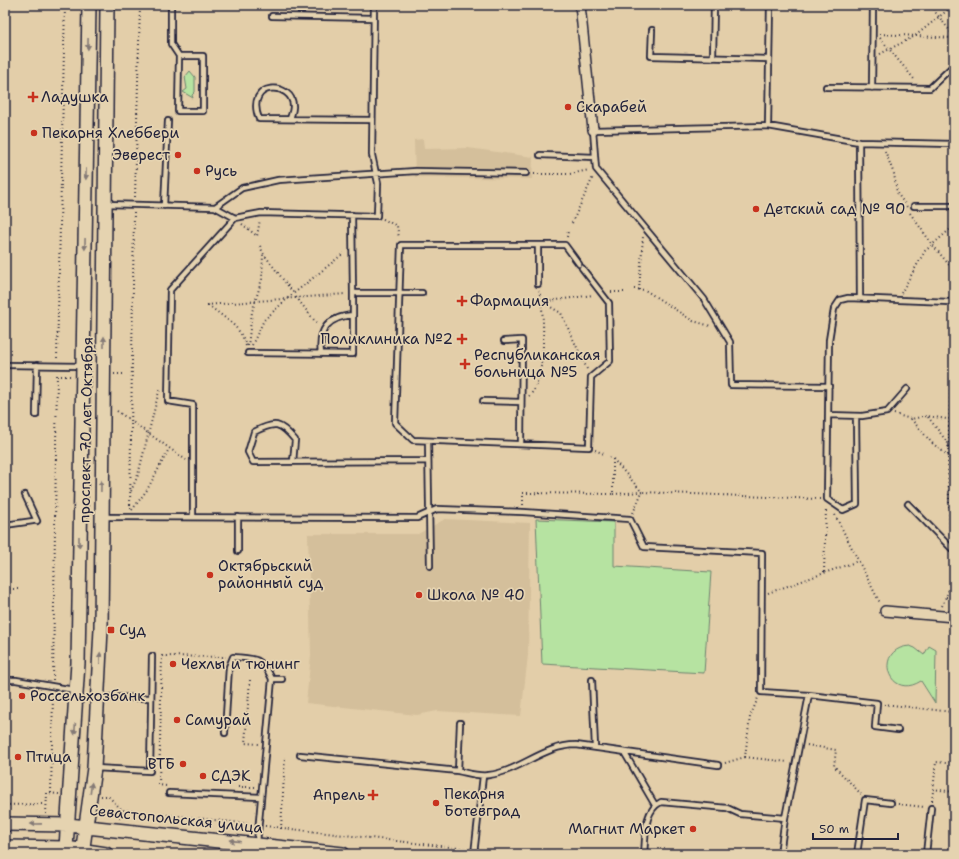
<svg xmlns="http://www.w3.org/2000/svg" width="959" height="859" font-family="'Shantell Sans',sans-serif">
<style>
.built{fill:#d4bf9b}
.green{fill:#b6e3a1;stroke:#6c826e}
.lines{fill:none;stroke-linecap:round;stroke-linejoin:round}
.lane-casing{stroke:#22223b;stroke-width:8}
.street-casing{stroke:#22223b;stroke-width:12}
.secondary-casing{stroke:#22223b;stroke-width:16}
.path{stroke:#22223b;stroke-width:2;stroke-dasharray:1 3;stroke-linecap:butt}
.lane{stroke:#e5d3b0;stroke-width:4.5}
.street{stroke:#e5d3b0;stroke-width:9}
.secondary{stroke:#e5d3b0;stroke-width:13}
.oneway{fill:#847a76}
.poi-dot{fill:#c8321e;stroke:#e5d3b0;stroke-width:1.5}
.labels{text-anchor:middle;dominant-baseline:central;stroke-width:3.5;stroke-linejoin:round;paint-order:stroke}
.poi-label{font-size:15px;fill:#22223b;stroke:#e5d3b0;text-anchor:start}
.street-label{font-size:15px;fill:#22223b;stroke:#e5d3b0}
</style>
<rect width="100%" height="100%" fill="#e3cea9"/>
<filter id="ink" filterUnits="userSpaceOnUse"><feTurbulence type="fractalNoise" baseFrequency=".025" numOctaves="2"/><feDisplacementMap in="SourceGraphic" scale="8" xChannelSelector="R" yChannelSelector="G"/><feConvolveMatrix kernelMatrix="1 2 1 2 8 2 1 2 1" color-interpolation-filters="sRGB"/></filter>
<g filter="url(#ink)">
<path class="built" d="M423,139l1,10 44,-1 65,9 -1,22 -117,-2 -1,-37z
M445,519l85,4 -2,132 -7,61 -84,-5 -20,4 -111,-12 5,-48 -3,-121h110z"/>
<path class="green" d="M190,71l5,6v15l-3,3 1,3 -10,-6 4,-3 -2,-12z
M536,519l78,3v44l97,6 -7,101 -162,-9z
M910,646l5,2 9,7 5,-9 7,4 -1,53 -14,-22c-33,21 -49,-33 -11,-35z"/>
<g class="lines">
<defs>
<path id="lane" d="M171,5v39l8,12 -1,55h25v-55h-24
M272,16l102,2
M652,30l-1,26 118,3
M713,58l1,-53
M826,87l104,1 24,-23
M872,88l1,-83
M290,119c1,-4 3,-8 3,-12 1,-26 -49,-27 -34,12l113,1
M768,126l2,-121
M859,142l1,156
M540,155l55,2
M106,204l109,3 20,11
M164,206l4,-85
M914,206h40
M215,207l27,-19 36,-8 138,-9 110,2
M352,215l1,78h69
M579,264l-14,-19h-164l-6,178 18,17 176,7 2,-70 19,-16 -1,-58 -27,-35
M538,284v-39
M504,341l18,-1 -1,104
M248,353l105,1v-61
M321,354c-3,-25 7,-37 32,-39
M5,365l77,1
M829,386l-98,-1 -1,-43 -26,-43 -108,-130 -3,-39 175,-4 91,16 95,2
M483,401l38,1
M36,415l1,-50
M828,415l34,1 25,-4 20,-23
M856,416l1,88 -14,6 -16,-11 2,-159 5,-31 6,-9 8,-2 102,4 4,-4
M428,441l2,125
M293,462l2,-22c-15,-18 -20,-19 -41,-8l-6,20 5,10 175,-1
M25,495l12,26
M908,504l46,47
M104,517l313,1 20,-9 86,3 107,7 14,28 118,6 -1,139 48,3 -24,123 -45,-4 -13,-6 -66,-6c-18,9 -15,34 -17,52
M193,517v-112l-25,-4 2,-111 65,-72 26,-5 116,3 1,-33 -6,-28 2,-150
M5,525l28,-4
M238,551v-34
M272,679h10
M5,680h11l58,10
M592,680l3,67
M809,695l68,8 -2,24 23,3
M98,697l53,1
M225,733l4,-66 4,-10c22,2 29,0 39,22l-15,164
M624,752l31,53
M300,755l158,16c10,2 21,6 31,4 31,-4 55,-30 87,-30l142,20
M95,768l55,3 2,-115
M458,771l2,-48
M169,793l92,4
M474,854l9,-78
M780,854l5,-36
M857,854l8,-54 26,3
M926,854l5,-46"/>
<path id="street" d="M580,5l13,125
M885,611l69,6"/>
<path id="secondary" d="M5,824l63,1 275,29
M5,847l61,1 40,6
M68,854l-2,-6 12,-185 11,-658
M82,854l12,-86 7,-139 6,-624"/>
</defs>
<use href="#lane" class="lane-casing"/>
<use href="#street" class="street-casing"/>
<use href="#secondary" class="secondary-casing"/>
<path class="path" d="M933,5l3,8 18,23
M880,34l74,4
M880,38l34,41
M880,54l35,-18 39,-31
M885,151l9,23 3,19 10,14
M534,174h36l19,-4
M135,197l5,-192
M910,213l22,31 22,27
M383,219l14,7 2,12
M572,223l21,-46
M242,224l15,12 3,-16
M567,237l1,-6
M260,246l3,7 31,41
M634,289l11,1 48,31 18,5
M639,290l4,-53
M611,292h15
M901,293l24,-42 29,-25
M296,297l22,28
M207,305l138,-11
M208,305c15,12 33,21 38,41
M252,345l12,-25 24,-22 56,-45
M248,346l4,-34 10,-33 1,-24
M57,358l8,-353
M587,369l-26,-56 -19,-11 51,-7
M114,374h10
M57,376h15
M529,396c18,-16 16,-83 10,-105
M117,411l69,49
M894,414l17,5 16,-3 27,4
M928,417l26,34
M911,419l21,24 22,17
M595,450l9,4
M613,459l29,33
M131,491l7,-16 20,-80 2,-5
M613,494l29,-2
M523,505v-12l90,1v-35l-6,-3
M130,509l4,-297
M132,510l15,-20 22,-41
M633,513l9,-21 178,7
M835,515l45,88
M950,534l4,-6
M950,535l-2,-79 3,-77 3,-14
M824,572l2,-64
M5,589h15
M768,593l90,-32
M946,597h8
M942,606l12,-28
M53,680l4,-308
M250,680l-5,63 14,1
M884,704l68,8
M807,745l29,5 -2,16 27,28
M745,757l43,5
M725,763l20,-6 5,-40 8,-19
M166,786l-7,-1 3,-129 64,1
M238,787h18
M933,789l21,3
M51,793l2,-99
M101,796h7l14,14 129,14
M932,801l4,-39 10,1
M898,804l26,3
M5,805l37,-1
M46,814l1,-21 12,1
M120,818l2,-8
M265,826l202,23
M281,829l4,-72
M481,851l25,3"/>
<use href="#lane" class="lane"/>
<use href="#street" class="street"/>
<use href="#secondary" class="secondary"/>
</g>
<defs><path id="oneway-solid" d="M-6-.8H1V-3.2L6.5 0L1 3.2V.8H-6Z"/></defs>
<g class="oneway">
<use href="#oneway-solid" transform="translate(88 44) rotate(91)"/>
<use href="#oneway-solid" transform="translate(86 174) rotate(91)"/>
<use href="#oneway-solid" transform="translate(85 244) rotate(91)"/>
<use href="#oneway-solid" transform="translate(104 342) rotate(-90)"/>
<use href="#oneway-solid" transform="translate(101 486) rotate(-89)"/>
<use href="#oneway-solid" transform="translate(79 542) rotate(90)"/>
<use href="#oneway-solid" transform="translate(100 658) rotate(-88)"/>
<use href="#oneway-solid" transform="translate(75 729) rotate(94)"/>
<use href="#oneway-solid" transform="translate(91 788) rotate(-83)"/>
<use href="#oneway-solid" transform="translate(36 824) rotate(179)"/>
<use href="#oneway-solid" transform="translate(235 841) rotate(-174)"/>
</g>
</g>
<g class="poi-dot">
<path d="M31 91h4v4h4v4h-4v4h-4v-4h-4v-4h4z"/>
<circle cx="568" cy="107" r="4"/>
<circle cx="34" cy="133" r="4"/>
<circle cx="178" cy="155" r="4"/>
<circle cx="197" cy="171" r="4"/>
<circle cx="756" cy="209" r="4"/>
<path d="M460 295h4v4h4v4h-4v4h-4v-4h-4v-4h4z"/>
<path d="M460 333h4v4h4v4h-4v4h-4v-4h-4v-4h4z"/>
<path d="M463 358h4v4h4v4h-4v4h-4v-4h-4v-4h4z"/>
<circle cx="210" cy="575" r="4"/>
<circle cx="419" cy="595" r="4"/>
<rect x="107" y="626" width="8" height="8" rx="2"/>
<circle cx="173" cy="664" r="4"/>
<circle cx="22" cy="696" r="4"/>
<circle cx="177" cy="720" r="4"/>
<circle cx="18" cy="757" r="4"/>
<circle cx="183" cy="764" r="4"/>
<circle cx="203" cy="776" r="4"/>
<path d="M371 789h4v4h4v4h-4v4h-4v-4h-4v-4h4z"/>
<circle cx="436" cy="803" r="4"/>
<circle cx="693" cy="829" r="4"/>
</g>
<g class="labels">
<g class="poi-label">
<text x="41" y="97">Ладушка</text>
<text x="576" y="107">Скарабей</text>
<text x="42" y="133">Пекарня Хлеббери</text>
<text x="170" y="155" text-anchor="end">Эверест</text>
<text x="205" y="171">Русь</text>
<text x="764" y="209">Детский сад № 90</text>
<text x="470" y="301">Фармация</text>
<text x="453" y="339" text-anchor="end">Поликлиника №2</text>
<text x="474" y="355">Республиканская<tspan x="474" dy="17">больница №5</tspan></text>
<text x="218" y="566">Октябрьский<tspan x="218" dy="17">районный суд</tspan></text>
<text x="427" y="595">Школа № 40</text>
<text x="119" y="630">Суд</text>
<text x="181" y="664">Чехлы и тюнинг</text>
<text x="30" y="696">Россельхозбанк</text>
<text x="185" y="720">Самурай</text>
<text x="26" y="757">Птица</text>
<text x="175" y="764" text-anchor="end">ВТБ</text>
<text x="211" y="776">СДЭК</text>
<text x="444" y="794">Пекарня<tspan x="444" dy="17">Ботевград</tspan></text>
<text x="365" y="795" text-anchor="end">Апрель</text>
<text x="685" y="829" text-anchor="end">Магнит Маркет</text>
</g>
<g class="street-label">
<text transform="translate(86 430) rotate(-89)">проспект 70 лет Октября</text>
<text transform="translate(176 819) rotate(6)">Севастопольская улица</text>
</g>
</g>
<rect width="959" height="859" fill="none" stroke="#e5d3b0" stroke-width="20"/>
<rect x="10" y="10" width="939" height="839" fill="none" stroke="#22223b" stroke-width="1.5" filter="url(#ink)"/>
<path d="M813 833v6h85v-6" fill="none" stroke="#22223b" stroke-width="2"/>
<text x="819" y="833" font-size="12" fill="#22223b" stroke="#e5d3b0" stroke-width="3" paint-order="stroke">50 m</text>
</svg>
